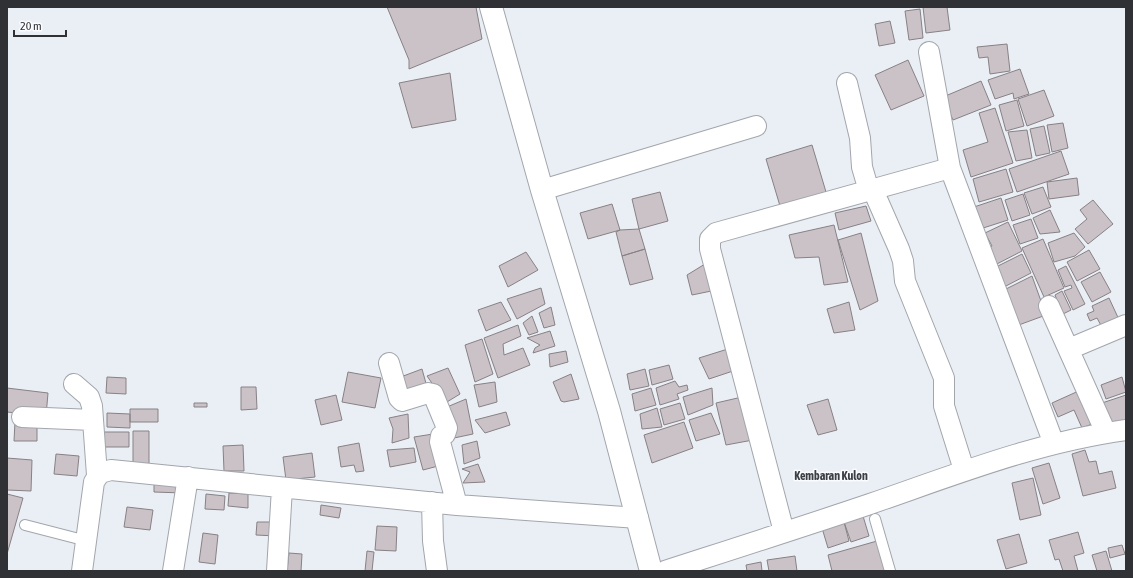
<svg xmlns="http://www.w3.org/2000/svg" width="1133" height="578" font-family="'Asap Condensed',sans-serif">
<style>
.building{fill:#cac2c7;stroke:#878185}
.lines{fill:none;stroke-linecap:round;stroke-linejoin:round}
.lane-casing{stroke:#a2a6ac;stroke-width:12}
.street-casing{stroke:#a2a6ac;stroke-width:22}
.primary-casing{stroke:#a2a6ac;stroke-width:24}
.lane{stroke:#fff;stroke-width:10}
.street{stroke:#fff;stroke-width:20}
.primary{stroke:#fff;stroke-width:22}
.labels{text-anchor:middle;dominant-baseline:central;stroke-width:3;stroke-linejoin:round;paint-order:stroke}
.quarter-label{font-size:12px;font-weight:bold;fill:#3c4045;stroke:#fafcff}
</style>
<rect width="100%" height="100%" fill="#eaeff5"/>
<path class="building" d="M387,7h89l6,32 -73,30v-9z
M923,7h24l3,23 -24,3z
M920,9l3,29 -14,2 -4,-29z
M890,21l5,22 -16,3 -4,-22z
M1007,44l3,27 -20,3 -2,-17 -9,1 -2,-11z
M908,60l16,36 -33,14 -16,-35z
M1020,69l9,25 -15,5 -1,-6 -18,6 -7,-19z
M450,73l6,47 -44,8 -13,-45z
M981,81l10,24 -38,15 -10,-23z
M1044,90l10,26 -27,10 -9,-27z
M1017,100l7,26 -18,5 -7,-26z
M995,108l18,55 -42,14 -8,-27 25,-8 -9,-29z
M1063,123l5,25 -16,4 -5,-27z
M1044,126l6,27 -14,3 -6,-27z
M1027,130l5,28 -16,3 -8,-29z
M812,145l14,47 -46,14 -14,-47z
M1061,151l8,23 -52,18 -8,-23z
M1006,169l7,23 -34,10 -6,-23z
M1077,178l2,17 -30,4 -2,-17z
M1043,187l8,20 -19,7 -8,-21z
M660,192l8,29 -29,8 -7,-30z
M1023,194l7,21 -18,6 -7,-21z
M1001,198l7,22 -31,10 -6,-22z
M1093,200l20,24 -25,20 -13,-15 12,-10 -7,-9z
M612,204l8,26 -32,9 -8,-26z
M866,206l5,15 -32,9 -4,-17z
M1050,210l10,22 -20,2 -7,-16z
M1031,219l7,19 -18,6 -7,-19z
M1008,222l14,29 -29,15 -8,-16 7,-4 -7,-13z
M834,225l14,57 -24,3 -5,-28 -24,1 -6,-23z
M639,229l6,20 -23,7 -6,-24 4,-2z
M861,233l17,68 -18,9 -22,-70z
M1074,233l11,14 -10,9 -21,6 -6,-19z
M1043,239l21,49 -20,9 -22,-49z
M645,249l8,30 -23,6 -8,-29z
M1089,250l11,19 -23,12 -10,-19z
M526,252l12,18 -30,17 -9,-21z
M1022,254l9,19 -27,14 -10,-19z
M705,264l16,25 -29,6 -5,-20z
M1066,266l19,38 -12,6 -9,-19 8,-3 -1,-3 -6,2 -7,-17z
M1100,272l11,20 -19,10 -11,-20z
M1032,276l14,39 -30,11 -10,-37z
M541,288l4,16 -28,15 -10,-20z
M1062,291l9,19 -14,7 -6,-14 6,-3 -2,-5z
M1109,298l12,26 -17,7 -7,-13 -7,3 -3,-7 7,-3 -2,-5z
M501,302l10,18 -25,11 -8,-21z
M849,302l6,28 -21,3 -7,-24z
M551,307l4,18 -11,3 -5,-15z
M532,316l6,16 -9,3 -6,-12z
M518,325l3,11 -18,8 1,11 19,-7 7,17 -32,13 -14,-40z
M550,331l5,15 -22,7 2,-5 5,-3 -13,-7z
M482,339l11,35 -18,8 -10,-37z
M731,348l5,22 -27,9 -10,-21z
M566,351l2,11 -18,5 -1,-13z
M669,365l4,14 -21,6 -3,-15z
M448,368l12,26 -18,11 1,-6 -16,-23z
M422,369l5,18 -22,10 -7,-19z
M645,369l4,17 -19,4 -3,-16z
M348,372l33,6 -6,30 -33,-6z
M571,374l8,25 -15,3 -3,-1 -8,-19z
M107,377l19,1v16l-20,-1z
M1122,377l4,15 -20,7 -5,-14z
M675,381l4,6 8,-2 1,5 -11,4 2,5 -19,6 -4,-17z
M495,382l2,20 -18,5 -5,-22z
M241,387h15l1,22 -16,1z
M7,388l41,5 -2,23 -39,-4z
M651,388l5,17 -21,6 -3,-17z
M712,388l1,17 -25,10 -5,-18z
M1083,389l14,33 -15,6 -8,-18 -16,7 -6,-14z
M336,395l6,25 -21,5 -6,-25z
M1126,395v31l-7,2 -3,-7 -7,3 -7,-21z
M742,397l11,43 -27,5 -10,-42z
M466,399l7,35 -19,4 -7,-31z
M828,399l9,31 -19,5 -11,-30z
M194,403h13v4h-13z
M680,403l5,16 -21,6 -4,-16z
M657,408l5,19 -20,2 -2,-15z
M130,409h28v13h-28z
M506,412l4,13 -25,8 -10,-13z
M107,413l23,1v14l-23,-1z
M711,413l9,21 -24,7 -7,-21z
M408,414l1,24 -17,5 1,-14 -4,-11z
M15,422l22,1v18h-23z
M684,422l9,26 -41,15 -8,-28z
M133,431h16v33h-16z
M104,432h25v15h-25z
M433,434l9,31 -19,5 -9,-33z
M477,441l3,17 -16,6 -2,-19z
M359,443l5,28 -8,1 -2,-7 -13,2 -3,-20z
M243,445l1,26h-20l-1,-25z
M414,448l2,14 -26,5 -3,-17z
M1085,450l4,12 7,-1 3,13 13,-3 4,17 -33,8 -11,-42z
M312,453l3,24 -29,3 -3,-23z
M56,454l23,2 -2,20 -23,-2z
M7,458l25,2 -1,31 -24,-1z
M1049,463l11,35 -17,6 -11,-36z
M478,464l7,18 -22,1 7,-11 -8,-3z
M1033,478l8,37 -21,5 -8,-37z
M154,484l30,2 -1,7 -29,-1z
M229,493l19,1v14l-20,-2z
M7,494l16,4 -16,56z
M206,494l19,2 -1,14 -19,-1z
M321,505l20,3 -2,10 -19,-3z
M127,507l26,3 -3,20 -26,-3z
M863,516l6,20 -18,6 -7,-20z
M257,522h19v14l-20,-1z
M844,522l5,19 -21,7 -6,-20z
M377,526l20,1 -1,24 -21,-1z
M1078,532l6,21 -10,3 4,15h-15l-4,-12 -4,1 -6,-20z
M203,533l15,2 -3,29 -16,-2z
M1019,534l8,29 -21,6 -9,-29z
M877,541l8,30h-53l-4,-16z
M1122,545l3,9 -15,4 -2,-10z
M367,551l7,1 -2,19h-7z
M1106,551l6,20h-15l-5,-16z
M289,553l13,1 -1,17h-14z
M795,556l2,15h-28l-2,-11z
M761,562l1,9h-15l-1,-6z"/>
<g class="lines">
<defs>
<path id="lane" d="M875,519l15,52
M25,525l62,16"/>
<path id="street" d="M929,52l21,116
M847,83l13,55 2,29 7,24
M542,190l214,-64
M873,190l26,59 4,12 2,20 39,97v28l20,64
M1049,306l57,127
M1069,349l57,-24
M389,363l10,35 3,3 26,-8 5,1 14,34 -2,6 -4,2 -1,6 17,63
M74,384l15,13 3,9 5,69
M22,417l71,3
M432,502l1,39 4,30
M784,532l-74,-283v-10l6,-6 234,-65 104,276
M82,571l12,-89 6,-9 11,-3 346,35 181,13
M173,571l15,-94
M277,571l5,-83
M665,571c68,-22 137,-44 205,-67 84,-29 167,-62 256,-74"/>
<path id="primary" d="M491,7l51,183 67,221 42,160"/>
</defs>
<use href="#lane" class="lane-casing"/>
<use href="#street" class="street-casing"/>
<use href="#primary" class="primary-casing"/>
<use href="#lane" class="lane"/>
<use href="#street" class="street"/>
<use href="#primary" class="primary"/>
</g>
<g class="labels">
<g class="quarter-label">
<text x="831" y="476">Kembaran Kulon</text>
</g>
</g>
<rect width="1133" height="578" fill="none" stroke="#2f3134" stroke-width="16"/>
<path d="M14 30v6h52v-6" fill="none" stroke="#2f3134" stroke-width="2"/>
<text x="20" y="30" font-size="12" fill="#2f3134" stroke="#fafcff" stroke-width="3" paint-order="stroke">20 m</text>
</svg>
